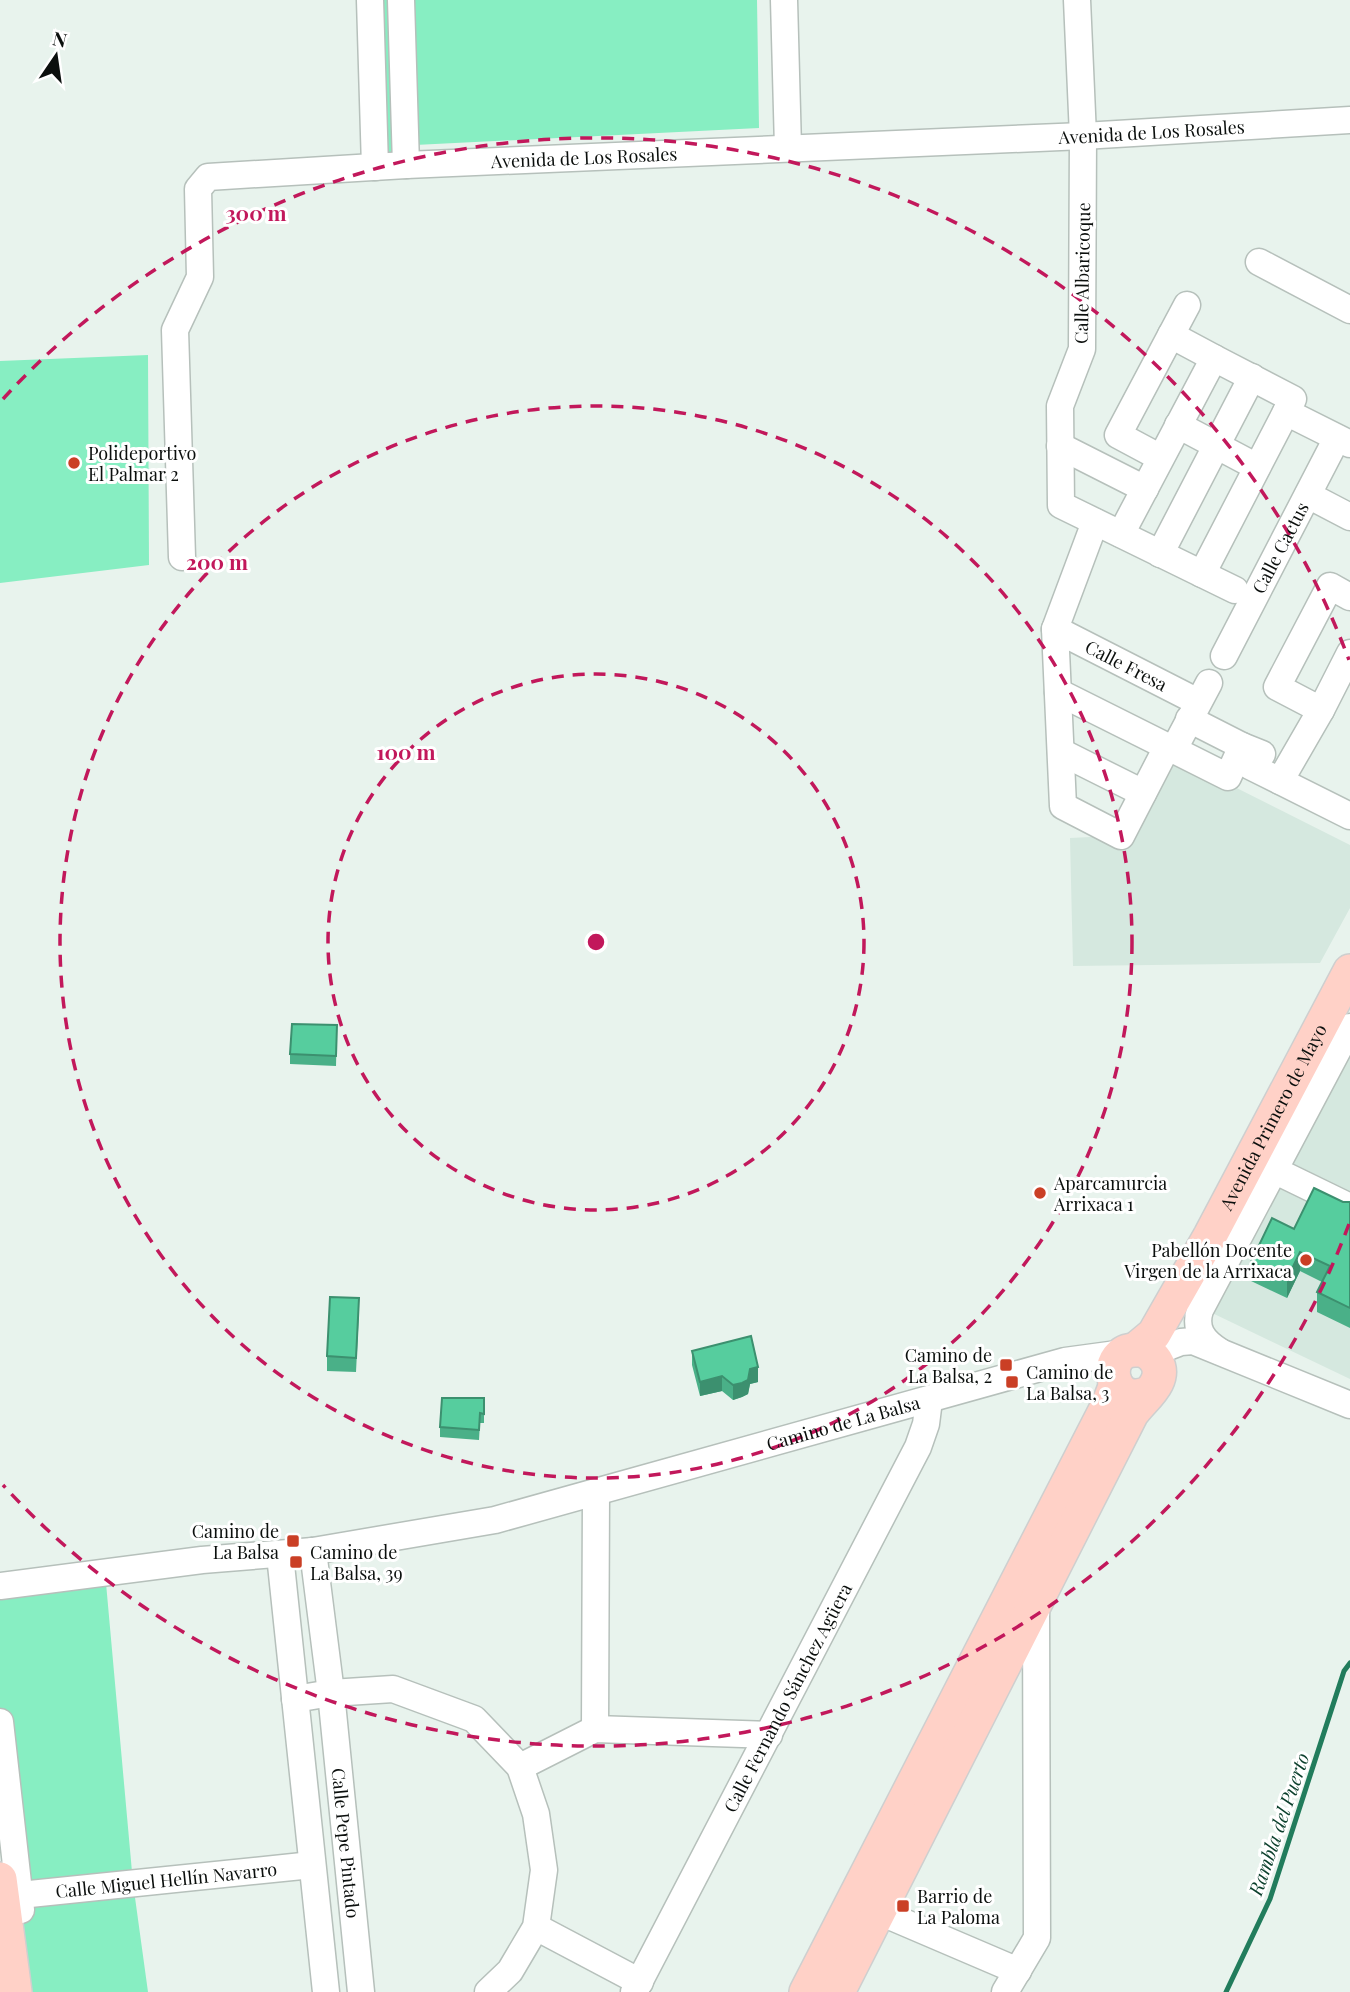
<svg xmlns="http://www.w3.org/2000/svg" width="1350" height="1992" font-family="'Playfair Display',serif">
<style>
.built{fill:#d5e8df}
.green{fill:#87eec2}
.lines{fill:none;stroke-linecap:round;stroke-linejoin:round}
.stream{stroke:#217c5c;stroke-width:5}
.minor-casing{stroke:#b6c0bb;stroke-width:29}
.major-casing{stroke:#cecfcf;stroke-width:36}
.minor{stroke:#fff;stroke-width:26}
.major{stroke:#ffd1c7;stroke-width:33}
.wall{fill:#4ab088}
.shaded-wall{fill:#3c906f}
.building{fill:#56cd9e;stroke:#3c906f;stroke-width:2}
.ring{fill:none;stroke:#c2185b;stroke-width:3.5;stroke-dasharray:12 9}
.poi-dot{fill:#ca3f25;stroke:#fff;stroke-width:2.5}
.labels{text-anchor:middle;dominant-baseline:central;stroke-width:6;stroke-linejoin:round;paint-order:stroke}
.street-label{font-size:18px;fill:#0b0f0d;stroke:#fff}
.poi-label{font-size:18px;fill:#0b0f0d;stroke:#fff;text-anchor:start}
.water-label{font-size:19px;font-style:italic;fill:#0c402d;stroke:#fff}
.centre{fill:#c2185b;stroke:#fff;stroke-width:3.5}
.ring-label{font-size:21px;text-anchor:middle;font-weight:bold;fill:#c2185b;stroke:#fff;stroke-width:6;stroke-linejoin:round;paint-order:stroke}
</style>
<rect width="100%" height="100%" fill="#e8f3ed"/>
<path class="built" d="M1169,754l181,91v63l-30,55 -247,3 -3,-128 61,-3z
M1350,1047v332l-142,-68z"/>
<path class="green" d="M377,0h15l6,158 -17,1z
M411,0h346l2,128 -344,17z
M148,355l1,210 -149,18v-222z
M105,1572l28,311 15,109h-121l-27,-270v-136z"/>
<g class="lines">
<path class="stream" d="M1226,1992l44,-93 74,-228 6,-8"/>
<defs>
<g id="minor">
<path d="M370,0l5,167"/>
<path d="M401,0l5,165"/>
<path d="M784,0l4,148"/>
<path d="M1077,0l6,136 -1,213 -22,57 1,99 174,85"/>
<path d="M1259,262l91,48"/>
<path d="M1171,335l16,-30"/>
<path d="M1214,358l79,41 -7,13 64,32"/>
<path d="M1178,425l79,42"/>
<path d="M1060,446l85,43"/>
<path d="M1308,495l42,22"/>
<path d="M1095,522l-40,107 8,177 58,30 46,-89"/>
<path d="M1121,534l93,-176 -43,-23 -53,100 43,23"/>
<path d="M1160,554l92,-177"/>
<path id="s1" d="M182,557l-7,-227 25,-53 -2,-88 10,-12 198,-12 677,-29 267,-16"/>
<path d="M1202,574l84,-162"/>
<path d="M1350,597l-20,-11 -53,101 44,23 29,-57"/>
<path id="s2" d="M1055,629l143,73"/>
<path id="s3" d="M1224,656l113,-218"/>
<path d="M1058,692l170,85 14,-31 20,8 -12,12 100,50"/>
<path d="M1189,719l53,27"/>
<path d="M1174,749l35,-66"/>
<path d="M1061,752l82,41"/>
<path d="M1280,781l41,-71"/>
<path d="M1280,1173l70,34"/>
<path d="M1219,1351c-16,-10 -25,-22 -19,-41l150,-283"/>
<path d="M1150,1354l31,-12 12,-1 157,64"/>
<path id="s4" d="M313,1551l18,142 30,299"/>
<path d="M280,1555l46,437"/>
<path id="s5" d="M0,1586l202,-26 111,-9 182,-31 570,-159 59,-8"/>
<path d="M295,1699l36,-6 62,-4 81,30 46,48 16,47 8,56 -8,57 -26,44 -22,21"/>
<path d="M0,1722l21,188"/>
<path d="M595,1729l1,-236"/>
<path d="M520,1767l75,-38 174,6"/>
<path id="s6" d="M20,1895l292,-30"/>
<path d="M880,1912l138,59"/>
<path d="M536,1927l104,55"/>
<path id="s7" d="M634,1992l284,-545 8,-23 3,-24"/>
<path d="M1005,1992l32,-54 -1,-334"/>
</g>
<g id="major">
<path id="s8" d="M1136,1349l18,-15 56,-98 140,-265"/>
<path d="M0,1879l15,113"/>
<path d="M806,1992l302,-587 8,-21"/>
<path d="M838,1992l293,-577c10,-16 38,-33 25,-54 -4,-6 -10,-11 -18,-11 -38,-3 -30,60 10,43"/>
</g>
</defs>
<use href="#minor" class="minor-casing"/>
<use href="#major" class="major-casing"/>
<use href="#minor" class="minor"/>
<use href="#major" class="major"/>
</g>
<path class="wall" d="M337,1025l-1,41 -46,-2v-10z
M1343,1202h7v126l-33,-16v-20l5,-10 -22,-11 -13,27 -36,-17v-19l43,-33z
M359,1312l-3,60 -29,-1v-15z
M692,1351l66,31 -8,2 -2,10 -6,3 -9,3 -11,-9 -22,5 -8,-31z
M484,1398v25h-4l-1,17 -39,-3v-10z"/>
<path class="shaded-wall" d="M1300,1252v19l-13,27v-19z
M758,1367v15l-8,2 -2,10 -6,3 -9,3v-15l17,-16z
M722,1376v15l-22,5v-14z"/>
<path class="building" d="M292,1024l45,1 -1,31 -46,-2z
M1314,1188l29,14h7v106l-33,-16 13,-26 -30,-14 -13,27 -36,-17 21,-44 22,11z
M330,1297l29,1 -3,60 -29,-2z
M751,1336l7,31 -8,2 -2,11 -6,3 -9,2 -11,-9 -22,6 -8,-31z
M442,1398h42v16l-4,-1 -1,17 -39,-3z"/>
<g class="ring">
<circle cx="596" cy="942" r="268"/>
<circle cx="596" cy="942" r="536"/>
<path d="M1349 1224A804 804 0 0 1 3 1485M3 399A804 804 0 0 1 1349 660"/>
</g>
<g class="poi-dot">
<circle cx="74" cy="463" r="7"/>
<circle cx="1040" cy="1193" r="7"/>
<circle cx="1306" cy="1260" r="7"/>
<rect x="999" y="1358" width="14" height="14" rx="3.5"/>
<rect x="1005" y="1375" width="14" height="14" rx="3.5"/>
<rect x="286" y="1534" width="14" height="14" rx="3.5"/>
<rect x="289" y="1555" width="14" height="14" rx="3.5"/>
<rect x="896" y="1899" width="14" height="14" rx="3.5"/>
</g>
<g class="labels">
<g class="street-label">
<text stroke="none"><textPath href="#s1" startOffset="1334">Avenida de Los Rosales</textPath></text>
<text stroke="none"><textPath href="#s1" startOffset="766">Avenida de Los Rosales</textPath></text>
<text transform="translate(1082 273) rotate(-89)">Calle Albaricoque</text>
<text stroke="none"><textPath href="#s3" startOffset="122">Calle Cactus</textPath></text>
<text stroke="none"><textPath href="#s2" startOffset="80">Calle Fresa</textPath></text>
<text stroke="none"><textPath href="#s8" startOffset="271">Avenida Primero de Mayo</textPath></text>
<text stroke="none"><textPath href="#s5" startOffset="861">Camino de La Balsa</textPath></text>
<text stroke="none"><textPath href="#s7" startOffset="332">Calle Fernando Sánchez Agüera</textPath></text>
<text stroke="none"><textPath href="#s4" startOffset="294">Calle Pepe Pintado</textPath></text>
<text stroke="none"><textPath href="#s6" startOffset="147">Calle Miguel Hellín Navarro</textPath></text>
</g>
<g class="poi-label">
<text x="88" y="453">Polideportivo<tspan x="88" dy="21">El Palmar 2</tspan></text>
<text x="1054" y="1183">Aparcamurcia<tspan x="1054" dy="21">Arrixaca 1</tspan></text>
<text x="1292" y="1250" text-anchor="end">Pabellón Docente<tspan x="1292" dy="21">Virgen de la Arrixaca</tspan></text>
<text x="992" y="1355" text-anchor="end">Camino de<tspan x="992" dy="21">La Balsa, 2</tspan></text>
<text x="1026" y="1372">Camino de<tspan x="1026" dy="21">La Balsa, 3</tspan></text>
<text x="279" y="1531" text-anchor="end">Camino de<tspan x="279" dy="21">La Balsa</tspan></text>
<text x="310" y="1552">Camino de<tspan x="310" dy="21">La Balsa, 39</tspan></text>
<text x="917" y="1896">Barrio de<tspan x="917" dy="21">La Paloma</tspan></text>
</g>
<g class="water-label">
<text transform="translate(1278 1824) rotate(-71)">Rambla del Puerto</text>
</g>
</g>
<circle cx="596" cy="942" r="10" class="centre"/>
<g class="ring-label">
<text x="256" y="221">300 m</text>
<text x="217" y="570">200 m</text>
<text x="406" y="760">100 m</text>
</g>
<g transform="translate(56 56) rotate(13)" stroke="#ffffff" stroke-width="5" paint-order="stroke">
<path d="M0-5L12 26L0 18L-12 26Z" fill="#0b0f0d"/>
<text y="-10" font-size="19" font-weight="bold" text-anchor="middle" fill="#0b0f0d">N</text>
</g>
</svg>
